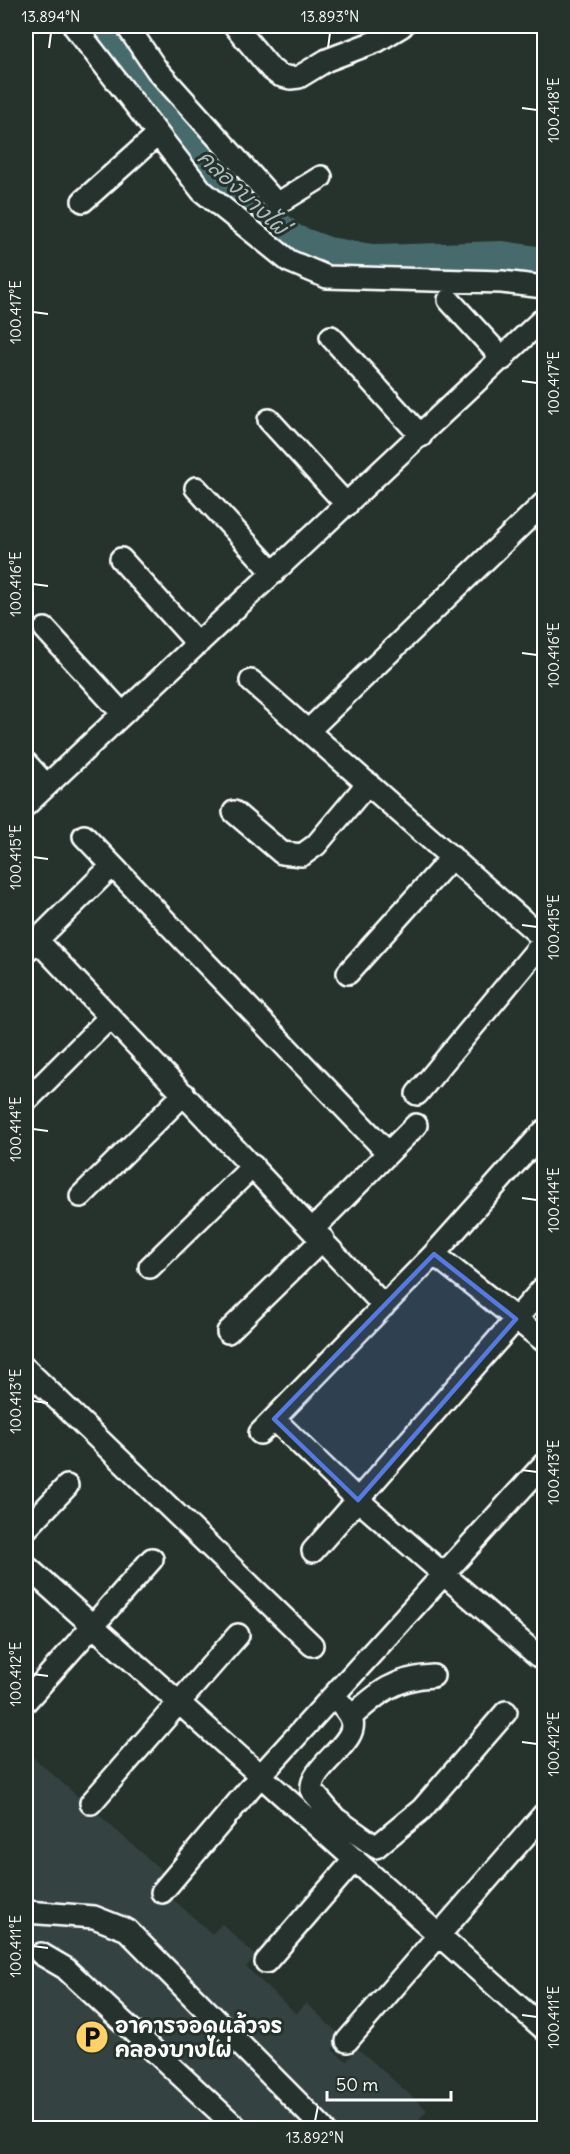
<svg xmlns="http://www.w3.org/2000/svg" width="570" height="2154" font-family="Delius,'Playpen Sans Thai',sans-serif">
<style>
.built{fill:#364343}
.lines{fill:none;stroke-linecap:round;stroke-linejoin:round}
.river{stroke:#476b6c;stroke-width:30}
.minor-casing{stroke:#fff;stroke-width:26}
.minor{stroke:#26332d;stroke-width:21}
.marked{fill:#567ae2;fill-opacity:0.2;stroke:#567ae2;stroke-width:4.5;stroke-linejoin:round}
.ticks{fill:none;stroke:#fff;stroke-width:2}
.labels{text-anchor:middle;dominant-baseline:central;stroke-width:6;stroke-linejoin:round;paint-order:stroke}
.poi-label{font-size:21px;font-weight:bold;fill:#fff;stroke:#26332d;text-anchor:start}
.water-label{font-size:22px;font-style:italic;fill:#acbcbd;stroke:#26332d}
.neatline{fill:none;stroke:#fff;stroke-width:2}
.ticks-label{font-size:15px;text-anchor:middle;fill:#fff}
</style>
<rect width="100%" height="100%" fill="#26332d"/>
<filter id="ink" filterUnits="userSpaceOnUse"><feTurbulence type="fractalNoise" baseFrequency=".0167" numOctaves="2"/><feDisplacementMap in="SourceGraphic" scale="12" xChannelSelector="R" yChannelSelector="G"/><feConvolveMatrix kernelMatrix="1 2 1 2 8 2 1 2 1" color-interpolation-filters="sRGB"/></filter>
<g filter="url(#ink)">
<path class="built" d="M26,1751l143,126 -9,11 52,46 10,-10 34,32 -10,11 50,47 10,-11 36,34 -10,13 15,11 10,-13 70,62 -13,15 3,3h-391z"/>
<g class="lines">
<path class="river" d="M107,26l64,91 49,59 73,63 35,13 50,8 124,-4 42,6"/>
<defs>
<path id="minor" d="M74,26l128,165 87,70 38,16 175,5 42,5
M127,26l30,44 120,134 44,-27
M235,26l36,43 8,6 11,3 9,-1 28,-17 50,-19 25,-15
M83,201l74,-66
M449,300l54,59
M331,337l90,99
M269,420l78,85
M196,488l78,85
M121,559l77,85
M45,629l78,85
M251,681l293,258
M308,731l236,-228
M26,763l20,22
M26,805l518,-487
M234,812l48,41 20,2 14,-10 52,-62
M84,836l304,317
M37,940l347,366
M26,951l86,-85
M348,973l104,-116
M417,1094l127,-153
M26,1101l84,-84
M81,1196l103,-102
M313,1229l103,-104
M434,1254l110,87
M150,1267l103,-101
M228,1332l95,-93
M26,1369l286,276
M274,1419l84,81 180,156
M260,1433l174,-179 110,-123
M26,1529l41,-43
M313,1551l231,-264
M26,1566l518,463
M334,1695c5,7 14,15 17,23 11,24 -43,48 -39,73l23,27 41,29 46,-38 84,-97
M26,1701l126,-142
M351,1717c27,-24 43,-39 82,-41
M91,1803l147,-168
M162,1892l99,-117 283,-311
M26,1912l68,5 33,13 196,198
M41,1954l24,14 172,160
M266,1962l89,-103
M347,2041l197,-227"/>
</defs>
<use href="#minor" class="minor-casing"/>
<use href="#minor" class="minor"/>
</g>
</g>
<path class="marked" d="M434,1254l82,65 -158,181 -84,-81z"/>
<path class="ticks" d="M49,48l2,-15M328,48l2,-15M522,108l15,2M33,312l15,2M522,381l15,2M33,584l15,2M522,653l15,2M33,857l15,2M522,925l15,2M33,1129l15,2M522,1198l15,2M33,1401l15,2M522,1470l15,2M33,1674l15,2M522,1742l15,2M33,1946l15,2M522,2015l15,2M315,2121l3,-15"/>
<defs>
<symbol id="parking-disc" viewBox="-11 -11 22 22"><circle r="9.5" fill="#ffd166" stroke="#26332d"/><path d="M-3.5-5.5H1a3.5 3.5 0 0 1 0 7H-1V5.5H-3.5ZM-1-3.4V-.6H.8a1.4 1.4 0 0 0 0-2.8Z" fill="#111"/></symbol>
</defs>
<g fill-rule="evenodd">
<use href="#parking-disc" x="73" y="2018" width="38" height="38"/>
</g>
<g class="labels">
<g class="poi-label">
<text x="115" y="2025">อาคารจอดแล้วจร<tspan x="115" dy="24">คลองบางไผ่</tspan></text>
</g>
<g class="water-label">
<text transform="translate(243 192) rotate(43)">คลองบางไผ่</text>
</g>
</g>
<rect width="570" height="2154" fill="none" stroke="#26332d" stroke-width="66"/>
<path d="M327 2091v9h124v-9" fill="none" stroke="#ffffff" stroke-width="3"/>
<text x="336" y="2091" font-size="18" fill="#ffffff" stroke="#26332d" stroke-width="4.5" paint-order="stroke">50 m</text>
<rect x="33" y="33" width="504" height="2088" class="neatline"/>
<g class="ticks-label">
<text x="51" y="22">13.894°N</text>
<text x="330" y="22">13.893°N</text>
<text transform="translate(554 110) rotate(-90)" y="5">100.418°E</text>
<text transform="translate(16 312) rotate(-90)" y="5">100.417°E</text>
<text transform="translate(554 383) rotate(-90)" y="5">100.417°E</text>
<text transform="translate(16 584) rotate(-90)" y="5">100.416°E</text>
<text transform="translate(554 655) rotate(-90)" y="5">100.416°E</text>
<text transform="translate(16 857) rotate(-90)" y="5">100.415°E</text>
<text transform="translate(554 927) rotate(-90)" y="5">100.415°E</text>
<text transform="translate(16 1129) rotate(-90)" y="5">100.414°E</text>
<text transform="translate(554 1200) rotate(-90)" y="5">100.414°E</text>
<text transform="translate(16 1401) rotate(-90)" y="5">100.413°E</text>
<text transform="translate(554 1472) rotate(-90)" y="5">100.413°E</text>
<text transform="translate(16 1674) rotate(-90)" y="5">100.412°E</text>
<text transform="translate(554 1744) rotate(-90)" y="5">100.412°E</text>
<text transform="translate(16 1946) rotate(-90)" y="5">100.411°E</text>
<text transform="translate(554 2017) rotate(-90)" y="5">100.411°E</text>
<text x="315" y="2143">13.892°N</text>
</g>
</svg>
